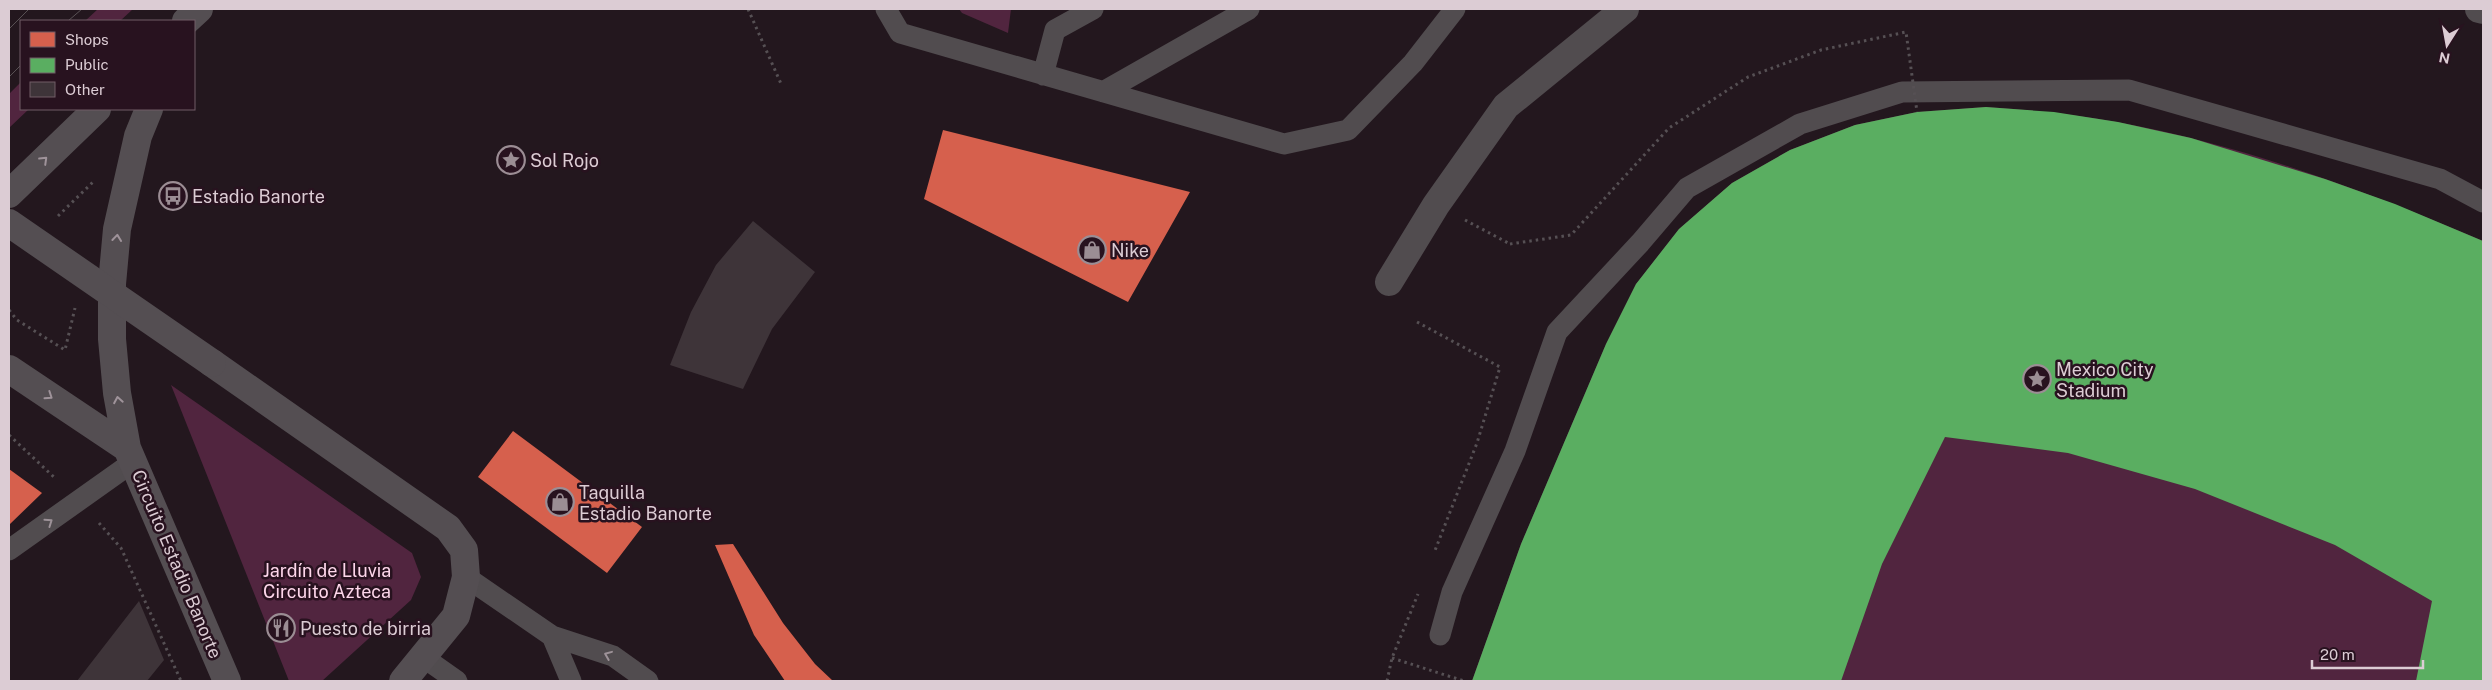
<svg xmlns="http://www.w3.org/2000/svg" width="2492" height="690" font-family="'Public Sans',sans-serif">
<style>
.green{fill:#51253f}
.shops{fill:#d6604d}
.public{fill:#5aae61}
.building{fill:#3e3439}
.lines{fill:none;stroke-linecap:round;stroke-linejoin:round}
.path{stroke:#565054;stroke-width:3;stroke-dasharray:2.5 4;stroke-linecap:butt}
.lane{stroke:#514c4f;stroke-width:21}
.street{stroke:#514c4f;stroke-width:28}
.secondary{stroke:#544e52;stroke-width:28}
.tram{stroke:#595255;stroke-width:1}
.path-bridge{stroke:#565054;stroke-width:3;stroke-dasharray:2.5 4;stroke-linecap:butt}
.secondary-bridge{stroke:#544e52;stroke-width:28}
.oneway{stroke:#9f939a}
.oneway2{stroke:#9d9298}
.labels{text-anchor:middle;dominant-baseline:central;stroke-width:5;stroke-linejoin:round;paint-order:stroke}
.poi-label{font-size:18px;fill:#dcccd4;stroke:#28121f;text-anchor:start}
.street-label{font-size:18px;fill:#dcccd4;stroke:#28121f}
.park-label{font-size:18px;fill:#fdd6ea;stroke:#28121f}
</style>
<rect width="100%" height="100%" fill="#23171e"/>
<path class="green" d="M98,9h35l-13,12h-35z
M959,9h52l-3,24 -46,-20z
M21,82v27h8l-20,19v-34z
M1986,107c44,3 88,7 131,15 127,23 249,69 366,119v440h-1011l49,-137 85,-200 30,-60 43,-55 53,-46 58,-33 65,-25 62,-13z
M171,385l241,168 9,24 -10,23 -89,81h-33z"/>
<path class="shops" d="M943,130l247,62 -62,110 -204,-103z
M513,431l129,96 -35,46 -129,-96z
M9,469l33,24 -33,32z
M733,544l50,79 32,41 18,17h-48l-31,-46 -39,-90z"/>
<path class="public" d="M1986,107l68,5 64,10 73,16 134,41 70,25 88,37v440h-67l16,-80 -97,-56 -140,-56 -127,-36 -123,-16 -63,127 -41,117h-369l49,-137 85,-200 30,-60 43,-55 53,-46 58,-33 65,-25 62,-13z"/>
<path class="building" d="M753,221l62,51 -43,57 -29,60 -73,-24 21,-53 25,-47z
M139,601l25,59 -17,21h-70z"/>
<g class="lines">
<path class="path" d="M748,9l34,77
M58,216l35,-34
M1465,220l45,24
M9,310l8,10 48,30 10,-42
M1417,322l83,45 -23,76 -43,110
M9,435l47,44
M99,523l22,25 60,133
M1387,681l5,-23 26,-64"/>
<path class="lane" d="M886,9l14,24 384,111 64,-14 65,-67 42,-54
M1043,75l12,-45 38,-21
M1103,92l146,-83
M9,550l124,-88
M466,577l86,59 61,20 35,25
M1440,635l12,-43 63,-141 42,-119 83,-89 47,-55 113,-64 102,-32 227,-2 311,89 43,23
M552,636l19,45
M423,657l34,24"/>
<path class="street" d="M2479,9l4,1
M1389,282l47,-77 70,-99 119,-97"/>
<path class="secondary" d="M186,21l13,-12
M149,109l-11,27 -21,93 -5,55v55l5,54 10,55 100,233
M9,194l88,-85
M212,363l236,165 16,22 2,27 -10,39 -53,65
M9,369l118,79"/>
<path class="tram" d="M68,21l14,-12
M9,29l20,-20
M9,77l12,-12"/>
<path class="path-bridge" d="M1510,244l61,-9 98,-107 79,-51 73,-27 85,-18 11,80
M1392,658l72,23"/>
<path class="secondary-bridge" d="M9,223l203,140"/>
</g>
<defs><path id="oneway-chevron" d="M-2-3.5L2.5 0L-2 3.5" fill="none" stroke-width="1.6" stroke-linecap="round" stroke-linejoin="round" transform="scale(1.25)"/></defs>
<g class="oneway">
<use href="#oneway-chevron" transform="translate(44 160) rotate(-44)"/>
<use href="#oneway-chevron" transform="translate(117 238) rotate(-84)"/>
<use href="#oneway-chevron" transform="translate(49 396) rotate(34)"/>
<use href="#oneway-chevron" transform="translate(118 400) rotate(-100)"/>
</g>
<g class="oneway2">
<use href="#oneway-chevron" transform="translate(49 522) rotate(-35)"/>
<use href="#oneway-chevron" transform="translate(608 655) rotate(-158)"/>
</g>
<defs>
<symbol id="sight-ring" viewBox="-11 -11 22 22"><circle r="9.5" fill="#28121f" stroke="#9b8d94" stroke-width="1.5"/><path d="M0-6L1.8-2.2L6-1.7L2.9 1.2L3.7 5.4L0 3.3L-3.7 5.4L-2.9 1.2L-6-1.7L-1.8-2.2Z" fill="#9b8d94"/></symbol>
<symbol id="bus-ring" viewBox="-11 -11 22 22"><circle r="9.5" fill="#28121f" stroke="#9b8d94" stroke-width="1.5"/><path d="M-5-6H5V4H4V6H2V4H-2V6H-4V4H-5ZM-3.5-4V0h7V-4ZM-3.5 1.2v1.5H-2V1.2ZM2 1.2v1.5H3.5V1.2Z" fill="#9b8d94"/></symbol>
<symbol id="shop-ring" viewBox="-11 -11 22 22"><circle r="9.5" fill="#28121f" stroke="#9b8d94" stroke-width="1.5"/><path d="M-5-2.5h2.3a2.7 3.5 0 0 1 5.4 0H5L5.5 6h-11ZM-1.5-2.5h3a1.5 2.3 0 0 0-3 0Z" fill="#9b8d94"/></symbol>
<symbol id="restaurant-ring" viewBox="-11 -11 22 22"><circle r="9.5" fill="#28121f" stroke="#9b8d94" stroke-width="1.5"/><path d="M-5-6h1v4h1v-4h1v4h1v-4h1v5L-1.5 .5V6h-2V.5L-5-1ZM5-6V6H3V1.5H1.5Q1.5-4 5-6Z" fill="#9b8d94"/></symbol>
</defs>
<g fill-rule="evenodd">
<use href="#sight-ring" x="495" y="144" width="32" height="32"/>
<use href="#bus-ring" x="157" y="180" width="32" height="32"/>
<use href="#shop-ring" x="1076" y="234" width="32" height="32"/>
<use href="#sight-ring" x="2021" y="363" width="32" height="32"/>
<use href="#shop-ring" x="544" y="486" width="32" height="32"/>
<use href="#restaurant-ring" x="265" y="612" width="32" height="32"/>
</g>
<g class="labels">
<g class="poi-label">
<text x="530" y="160">Sol Rojo</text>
<text x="192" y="196">Estadio Banorte</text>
<text x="1111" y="250">Nike</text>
<text x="2056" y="369">Mexico City<tspan x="2056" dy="21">Stadium</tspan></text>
<text x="579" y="492">Taquilla<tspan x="579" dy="21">Estadio Banorte</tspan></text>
<text x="300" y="628">Puesto de birria</text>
</g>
<g class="street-label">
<text transform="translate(177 564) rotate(67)">Circuito Estadio Banorte</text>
</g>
<g class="park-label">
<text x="327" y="570">Jardín de Lluvia<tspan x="327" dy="21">Circuito Azteca</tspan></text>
</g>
</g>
<rect width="2492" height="690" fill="none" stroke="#dcccd4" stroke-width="20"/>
<rect x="20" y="20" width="175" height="90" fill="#28121f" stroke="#705c67"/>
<rect x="30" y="32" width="25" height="15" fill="#d6604d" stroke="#705c67"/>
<text x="65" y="45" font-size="15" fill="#dcccd4">Shops</text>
<rect x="30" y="58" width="25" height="15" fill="#5aae61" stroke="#705c67"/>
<text x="65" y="70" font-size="15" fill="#dcccd4">Public</text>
<rect x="30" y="82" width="25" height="15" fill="#3e3439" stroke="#705c67"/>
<text x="65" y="95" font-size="15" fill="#dcccd4">Other</text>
<g transform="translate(2447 45) rotate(191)" stroke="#28121f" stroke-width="4" paint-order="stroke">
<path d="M0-4L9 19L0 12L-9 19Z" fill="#dcccd4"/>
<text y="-8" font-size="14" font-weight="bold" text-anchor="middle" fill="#dcccd4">N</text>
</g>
<path d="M2312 660v8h111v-8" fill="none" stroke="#dcccd4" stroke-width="2.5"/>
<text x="2320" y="660" font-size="15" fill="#dcccd4" stroke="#28121f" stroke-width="4" paint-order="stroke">20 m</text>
</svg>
